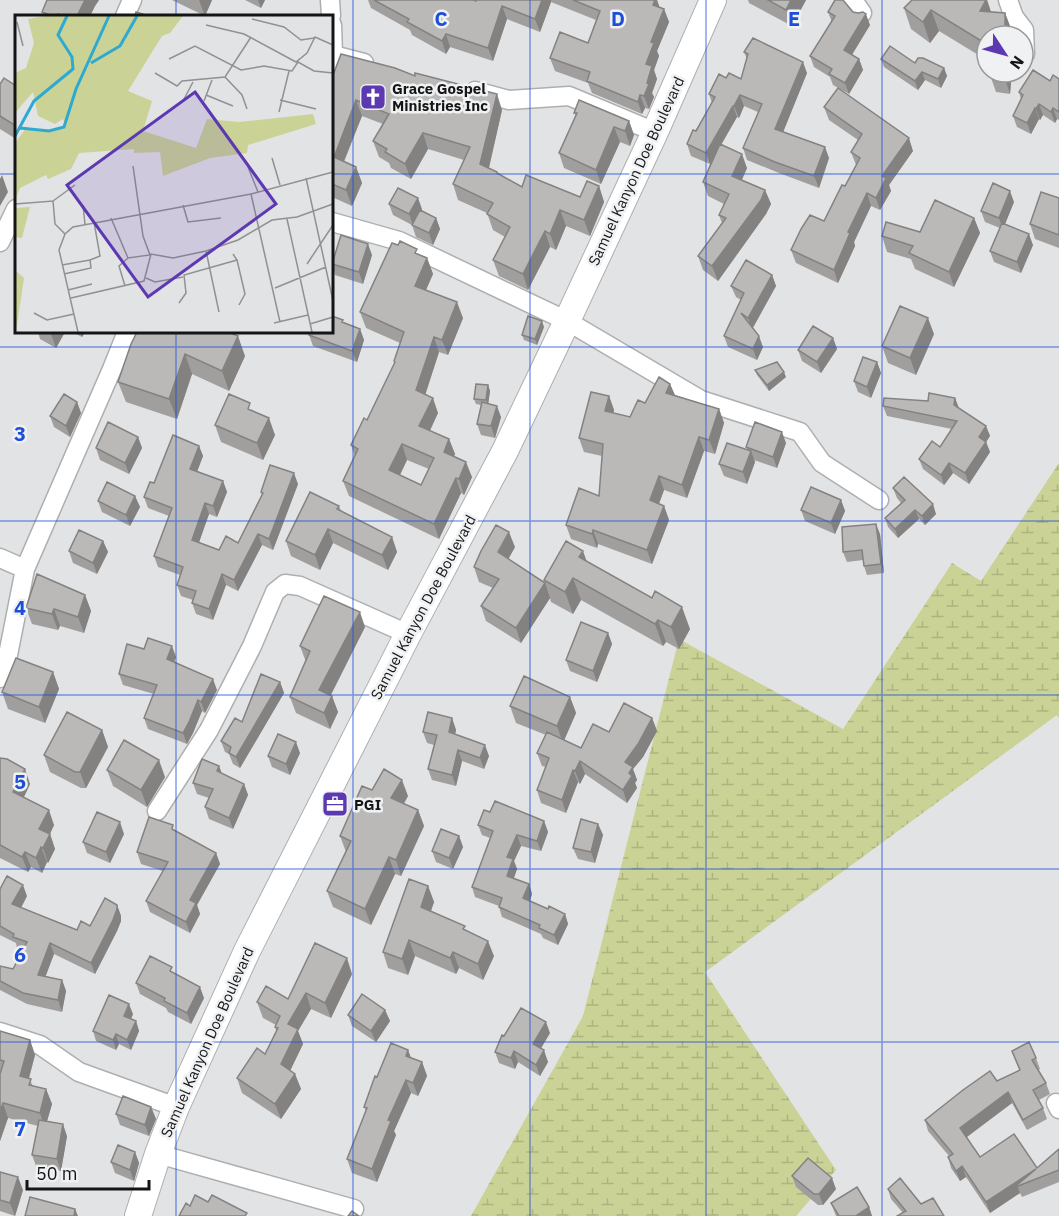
<svg xmlns="http://www.w3.org/2000/svg" width="1059" height="1216" font-family="'IBM Plex Sans',sans-serif">
<style>
.wetland{fill:url(#wetland-marsh)}
.lines{fill:none;stroke-linecap:round;stroke-linejoin:round}
.street-casing{stroke:#adafb0;stroke-width:21}
.secondary-casing{stroke:#adafb0;stroke-width:28}
.street{stroke:#fff;stroke-width:18}
.secondary{stroke:#fff;stroke-width:26}
.wall{fill:#a19f9e;fill-rule:evenodd}
.shaded-wall{fill:#838281}
.building{fill:#bbb9b8;stroke:#838281;stroke-width:1.5;fill-rule:evenodd}
.grid{fill:none;stroke:#1d4ed8;stroke-width:1.5;stroke-opacity:0.55}
.labels{text-anchor:middle;dominant-baseline:central;stroke-width:5;stroke-linejoin:round;paint-order:stroke}
.poi-label{font-size:15px;font-weight:bold;fill:#141516;stroke:#eff1f2;text-anchor:start}
.street-label{font-size:15px;fill:#141516;stroke:#eff1f2}
.inset-river{fill:none;stroke:#2eaad1;stroke-width:3}
.inset-road{fill:none;stroke:#909192;stroke-width:1.5}
.view{fill:#5d39b1;fill-opacity:0.15;stroke:#5d39b1;stroke-width:3}
.inset-edge{fill:none;stroke:#141516;stroke-width:3}
.grid-label{font-size:20px;text-anchor:middle;font-weight:bold;fill:#1d4ed8;stroke:#eff1f2;stroke-width:5;stroke-linejoin:round;paint-order:stroke}
</style>
<defs>
<pattern id="wetland-marsh" width="20" height="14" patternUnits="userSpaceOnUse" patternTransform="scale(1.5)"><rect width="20" height="14" fill="#cad395"/><path d="M1 5h8M5 5V1M11 12h8M15 12V8" fill="none" stroke="#adb480"/></pattern>
</defs>
<rect width="100%" height="100%" fill="#e2e3e5"/>
<path class="wetland" d="M1059,463v255l-2,-3 -352,257 131,198 -40,46h-325l112,-200 96,-377 164,90 109,-166 29,18z"/>
<g class="lines">
<defs>
<path id="street" d="M330,0l1,16
M853,0l9,13
M1008,0l6,17 10,13 1,24
M125,16l7,-16
M332,25l1,30
M332,61l1,-6 31,8
M475,91l34,9 60,-4 86,36
M332,222l67,19 168,80 134,79 99,32 22,31 57,37
M0,242l16,-33
M0,558l25,11
M0,678l6,-13 19,-96 87,-200 15,-37
M157,811l52,-81 43,-84 23,-54 10,-8 15,2 108,48
M0,1032l40,13 39,27 97,35
M1056,1103l3,6
M158,1154l196,55"/>
<path id="secondary" d="M138,1216l20,-62 18,-47 71,-156 161,-317 97,-183 62,-130 88,-189 58,-132"/>
</defs>
<use href="#street" class="street-casing"/>
<use href="#secondary" class="secondary-casing"/>
<use href="#street" class="street"/>
<use href="#secondary" class="secondary"/>
</g>
<path class="wall" d="M47,0h52l-4,6 -5,10h-46l-2,-4z
M172,0h40l-7,16z
M245,0h20l-4,8z
M368,0h105l3,1v-1h181l2,7 5,2 5,13 -12,29 2,5 -5,14 3,9 -5,14 2,4 -5,12 -4,-1 -3,6 -50,-21 -4,-10 -33,-12 -5,-13 38,-15 8,-23 -45,-18 -11,30 -33,-13 -14,42 -43,-14 -4,7 -34,-19 -2,-5 -39,-22z
M748,0h58l-14,26 -43,-23z
M987,0l4,12 14,1 8,21 -26,2v29l-2,-6 -46,-28 -9,12 -19,-14 -7,-21z
M828,12h25l17,13 -18,30 7,4 4,11 -14,24 -16,-9 -3,-8 -16,-10 -4,-11 22,-34z
M744,52l63,21 -24,58 46,27 -10,30 -40,-15 -32,-13 -4,-12 15,-36 -14,-6 -5,12 -2,-1 -16,28 26,23 -5,12 23,10 6,14 -5,10 -48,67 -15,-11 -5,-14 24,-33 -3,-8 5,-11 -16,-8 -5,-14 7,-18 -19,-8 -4,-12 25,-41 -3,-9 17,-16 15,1 6,-20z
M881,59l63,9 3,8 -6,12 -16,-8 -7,10 -34,-23z
M989,72h23l-2,22 -14,-2z
M415,76l87,34 -13,58 9,6 24,13 58,10 19,-11 5,16 -14,34 -24,-10 -10,24 -6,-3 -22,43 -29,-14 -6,-16 12,-23 -12,-7 -6,-17 -29,-13 -5,-16 11,-24 -36,-11 -17,30 -20,-11 -2,-5 -10,-6 -6,-16 10,-17 -21,-8 -18,46 12,5 6,16 -10,23 -20,-9v-119z
M1059,79v41l-2,-1 -2,4 -12,-8 -3,5 -1,-1 -8,15 -14,-7 -4,-11 8,-17 -2,-7z
M0,84l16,2v53l-16,-10z
M824,107l89,44 -24,34 2,6 -11,19 -9,-4 -17,36 1,4 -17,37 -42,-20 -5,-13 33,-29 21,-35 11,-21 -5,-13 7,-12 -29,-20z
M574,113l55,8 5,14 -4,11 -10,-4 -19,42 -37,-16 -5,-15 17,-37z
M1059,198v50l-24,-9 -5,-15z
M1014,202l-9,22 28,21 -12,28 -27,-11 -4,-11 10,-23 -15,-6 -4,-11z
M389,204l33,5 -1,1 15,8 4,11 -7,16 -17,-8 -4,-12 -19,-10z
M974,218l6,15 -26,54 -39,-18 -4,-10 -24,-7 -5,-16 38,-4z
M372,255l-9,29 -28,-9 -3,-12z
M419,255l8,3 6,16 -7,16 37,28 -15,37 -9,-3 -14,42 13,19 -8,18 19,8 6,15 -1,2 18,21 -8,18 -3,-2 -22,46 -90,-43 -6,-15 12,-24 -4,-12 16,-25 28,-56 -1,-3 6,-18 -34,-15 -6,-16zM407,460l22,9 -8,16 -21,-10z
M772,275l4,11 -23,42 10,19 -6,13 -29,-13 -4,-11 17,-36 -5,-3 -5,-11z
M544,327l-7,18 -13,-5 -2,-5z
M360,329l4,11 -7,22 -44,-16 -4,-11z
M38,332h27l-9,16 -16,-9z
M72,332h13l-3,5z
M934,334l-18,41 -28,-12 -6,-17z
M833,338l4,11 -16,24 -19,-12 -4,-11z
M131,344l114,12 -16,35 -37,-17 -15,45 -51,-17 -8,-20z
M877,362l4,11 -10,25 -13,-6 -4,-11z
M755,370l31,7 -17,14 -12,-16z
M670,384l5,11 44,14 5,14 -9,31 -11,-3 -17,47 -23,-8 -5,14 5,2 5,14 -17,44 -54,-20 -1,4 -26,-9 -5,-14 33,-29 3,-40 -18,-4 -5,-14 30,-42 5,14 -1,3 17,4 15,-14z
M488,385l2,6 -2,12 13,14 -6,21 -14,-3 -4,-11 4,-19 -5,-1 -2,-5z
M955,398l4,10 27,18 4,10 -4,6 4,10 -21,32 -16,-11 -9,12 -21,-16 -4,-10 21,-12 12,-18 -65,-13 -4,-10z
M77,402l4,11 -11,24 -16,-10 -4,-11z
M253,411l22,24 -12,25 -42,-18 -6,-17z
M138,437l4,11 -13,26 -29,-14 -4,-12z
M786,443l-9,25 -23,-8 1,2 -8,22 -23,-8 -5,-12 28,-15 -1,-2z
M199,446l4,10 -6,15 26,10 4,11 -10,25 -8,-3 -10,28 20,8 19,-7 24,-48 -1,-3 37,-8 -25,66 -11,-5 -24,46 -12,-6 -13,35 -17,-6 -4,-11 1,-3 -12,-4 -4,-11 3,-10 -22,-8 -4,-11 15,-40 -21,-8 -4,-11 10,-14z
M893,488l43,26 -11,11 -6,-6 -21,19 -10,-11 -3,-9 16,-15 -4,-5z
M135,496l5,11 -10,19 -28,-14 -4,-11z
M841,500l4,11 -10,23 -30,-13 -4,-11z
M339,506l2,5 51,26 5,15 -9,18 -55,-27 -13,27 -29,-14 -5,-15z
M880,534l4,39 -17,2 -3,-9 -1,-6 -16,2 -4,-10z
M103,541l5,11 -11,22 -24,-11 -4,-12z
M515,547l-7,12 36,23v-2l43,-19 103,68 -11,20 -13,-7 -3,4 -82,-46 -8,14 -22,-12 -1,-4 -29,45 -35,-22 -5,-15 12,-18 -14,-6 -5,-15z
M85,595l6,16 -7,22 -24,-7 -2,4 -26,-6 -6,-16z
M365,627l-34,68 7,17 -8,17 -34,-16 -6,-16 16,-35 -6,-16z
M608,633l4,11 -15,38 -27,-11 -4,-11z
M176,657l-2,5 43,28 -12,23 -3,-2 -9,22 -6,11 -39,-15 -4,-11 10,-24 -31,-9 -4,-11z
M53,672l6,17 -14,34 -37,-14 -6,-17z
M280,682l4,11 -44,75 -7,-4 -4,-10 -4,-2 -4,-11 21,-19z
M570,697l6,16 -12,27 17,8 28,-16 43,-14 5,13 -14,26 -10,12 4,11 -2,3 2,5 -10,15 -42,-29 -5,10 -2,-2 -12,31 -25,-10 -4,-13 9,-23 -4,-1 -5,-13 9,-18 -30,-12 -6,-17z
M452,718l4,12 -1,4 34,22 -5,13 -22,-8 -6,25 -24,-6 -4,-11 6,-24 -7,-2 -4,-11z
M102,730l6,17 -22,41h-5l-31,-16 -6,-17z
M300,753l-10,22 -18,-8 -4,-11z
M0,758l30,26 -6,13 30,28 -4,9 5,15 -7,14 -1,-1 -5,11 -11,-6 -3,5 -28,-14z
M219,766l3,8 22,10 4,11 -15,34 -24,-10 -4,-12 4,-9 -12,-4 -4,-11z
M107,770l58,7 -18,30 -34,-21z
M372,790l36,6 -4,8 14,6 6,16 -23,50 -6,-2 -24,51 -38,-18 -6,-16 19,-39 -6,-16z
M490,812l54,9 4,11 -7,19 -20,-5 -7,15 3,8 -3,9 15,6 3,10 -2,7 18,8 17,5 3,10 -10,21 -15,-7 -2,-4 -39,-17 -3,-10v-1l-24,-9 -3,-10 18,-49 -8,-3 -4,-10z
M598,824l5,11 -8,28 -17,-4 -5,-11z
M175,831l41,22 4,11 -23,41 3,9 -10,19 -40,-21 -4,-11 17,-30 -22,-7 -4,-12z
M124,834l-14,29 -23,-10 -4,-11z
M459,836l4,11 -10,22 -17,-7 -4,-11z
M428,886l6,16 -3,9 35,19 28,26 -11,24 -24,-12 -3,6 -41,-18 -7,19 -20,-7 -5,-16z
M0,889l27,7 -6,12 56,22 13,-4 27,-21 4,11v5l-4,10 -22,43 -41,-20 -9,22 17,4 4,11 -4,21 -35,-8 -27,-14v-24l13,3 9,-19 -5,-2 -1,-5 -16,-8z
M174,973l30,25 -13,26 -23,-12 -2,-4 -26,-14 -4,-11z
M352,974l-21,44 -20,-9 -13,22 5,13 -13,27 5,3 6,15 -20,30 -39,-26 -5,-15 28,-24 11,-23 -1,-4 1,-2 -13,-7 -6,-16 31,-3z
M385,1010l5,11 -14,21 -24,-16 -4,-11z
M133,1014l-2,5 5,2 3,10 -8,19 -12,-6 -3,6 -20,-9 -3,-10z
M0,1031l30,9 5,15 -6,24 4,7 13,3 6,15 -5,17 20,15 -6,35 -25,-5 -4,-11 6,-29 -30,-8 -8,23z
M550,1033l-9,15 7,14 -8,14 -22,-14 -3,7 -16,-6 -4,-11 9,-16z
M408,1050l3,8 11,4 5,14 -9,20 -7,-3 -17,38 2,4 -19,47 -25,-9 -5,-14 19,-48 -2,-4 13,-30z
M1012,1051l24,7 4,11 -2,1 8,13 4,11 -11,6 4,8 4,11 -20,11 -15,-27 -45,34 13,20 57,11 22,-19v33l-37,15 -2,-4 -30,20 -24,-36 -6,4 -9,-13 -3,-11 1,-1 -21,-25 -3,-11 72,-39 23,-11z
M151,1107l5,12 -7,17 -29,-11 -4,-11z
M135,1152l4,11 -5,18 -19,-8 -4,-11z
M0,1172l23,18 -8,26 -15,-5z
M792,1176l44,13 -13,16h-5l-22,-18z
M888,1189l33,15 -18,9 -12,-14z
M831,1203l38,4 3,9h-36z"/>
<path class="shaded-wall" d="M85,0h14l-4,6 -5,10h-13z
M199,0h13l-7,16z
M258,0h7l-4,8z
M542,0h9v2l-11,30 -5,-13z
M655,0h2l4,11 -8,-6z
M791,0h15l-14,26 -6,-16z
M987,0l7,21 -14,-10z
M502,6l5,13 -14,42 -5,-13z
M664,9l5,13 -12,29 2,5 -5,14 3,9 -5,14 2,4 -5,12 -5,-13 3,-13 -1,-19 5,-22z
M931,10l8,21 -9,12 -7,-21z
M1005,13l8,21v2h-8z
M866,14l4,11 -22,36 -4,-11z
M446,34l4,13 -4,7 -4,-13z
M859,59l4,11 -14,24 -4,-11z
M803,62l4,11 -27,67 -5,-11z
M944,68l3,8 -6,12 -3,-9z
M922,72l3,8 -7,10 -3,-9z
M1003,72h9l-2,22 -7,-21z
M497,94l5,16 -16,70 -6,-16z
M640,95l5,13 -3,6 -4,-12z
M740,95l4,11 -5,12 -5,-12z
M356,100l6,16 -23,57 -5,-16z
M1039,104l4,11 -3,5 -4,-11z
M733,106l4,11 -27,47 -4,-11z
M1035,108l4,11 -8,15 -4,-11z
M1053,108l4,11 -2,4 -4,-11z
M629,121l5,14 -4,11 -5,-15z
M614,127l6,15 -19,42 -5,-14z
M423,133l5,16 -17,30 -6,-15z
M909,138l4,13 -24,34 2,6 -11,19 -4,-12 6,-22z
M825,147l4,11 -10,30 -5,-12z
M742,154l5,14 -10,22 -5,-14z
M356,167l6,16 -10,23 -6,-16z
M2,175l6,17 -8,14v-27z
M599,186l5,16 -14,34 -6,-16z
M765,190l6,14 -5,10 -48,67 -6,-15z
M1010,191l4,11 -11,27 -4,-11z
M867,193l4,13 -17,36 1,4 -17,37 -4,-13 14,-38z
M418,198l4,11 -9,16 -4,-11z
M560,210l6,16 -10,24 -6,-16z
M436,218l4,11 -7,16 -4,-12z
M974,218l6,15 -26,54 -5,-15z
M545,231l5,16 -22,43 -5,-16z
M1029,234l4,11 -12,28 -4,-11z
M368,244l4,11 -9,29 -4,-12z
M427,258l6,16 -12,27 -6,-15z
M772,275l4,11 -24,43 -4,-11z
M457,302l6,16 -15,37 -6,-15z
M928,318l6,16 -18,41 -6,-17z
M542,321l2,6 -7,18 -2,-6z
M360,329l4,11 -7,22 -5,-11z
M53,332h12l-9,16 -5,-14z
M80,332h5l-3,5z
M238,336l7,20 -16,35 -7,-20z
M759,336l4,11 -6,13 -4,-11z
M434,337l5,15 -17,53 -6,-15z
M833,338l4,11 -16,24 -4,-11z
M185,354l7,20 -15,45 -8,-20z
M877,362l4,11 -10,25 -4,-11z
M784,372l2,5 -17,14 -2,-6z
M670,384l6,14 -10,-5z
M488,385l2,6 -2,15 -2,-6z
M609,396l5,14 -4,15 -5,-14z
M433,398l5,15 -14,29 -5,-16z
M955,398l4,11 -5,-4z
M77,402l4,11 -11,24 -4,-11z
M497,406l4,11 -6,21 -4,-12z
M719,409l5,14 -9,31 -6,-14z
M269,418l6,17 -12,25 -6,-17z
M986,426l4,10 -4,6 4,10 -21,32 -4,-11 14,-36z
M782,432l4,11 -9,25 -4,-11z
M138,437l4,11 -13,26 -4,-11z
M699,437l5,14 -17,47 -5,-13z
M449,439l6,15 -6,13 -5,-15z
M402,444l5,16 -12,25 -6,-15z
M199,446l4,10 -9,24 -4,-11z
M751,451l4,11 -8,22 -4,-12z
M466,462l6,15 -8,18 -5,-16z
M949,463l4,10 -9,12 -3,-10z
M294,473l4,11 -25,66 -4,-11z
M659,476l5,14 -9,24 -5,-14z
M456,478l5,15 -22,46 -5,-15z
M223,481l4,11 -10,25 -4,-11z
M135,496l5,11 -10,19 -4,-11z
M841,500l4,11 -10,23 -4,-11z
M205,503l4,11 -13,37 -4,-11z
M933,504l3,10 -11,11 -3,-9z
M664,506l5,14 -17,44 -5,-14z
M915,510l4,9 -21,19 -3,-9z
M876,524l4,10 4,39 -3,-9z
M328,529l5,14 -13,27 -5,-15z
M593,530l5,14 -1,4 -5,-14z
M509,532l6,15 -11,20 -6,-15z
M258,534l4,11 -24,46 -4,-11z
M392,537l5,15 -9,18 -6,-15z
M103,541l5,11 -11,22 -4,-11z
M583,551l8,22 -12,-16z
M222,574l4,11 -13,35 -4,-11z
M573,578l8,22 -8,14 -8,-22z
M545,583l5,15 -29,45 -5,-15z
M85,595l6,16 -7,22 -6,-16z
M682,607l8,22 -11,20 -8,-22z
M54,609l6,17 -2,4 -6,-16z
M360,612l5,15 -40,79 -6,-16z
M658,620l8,22 -3,4 -8,-22z
M608,633l4,11 -15,38 -4,-11z
M172,646l4,11 -5,13 -4,-11z
M53,672l6,17 -14,34 -6,-16z
M213,679l4,11 -12,23 -4,-11z
M280,682l4,11 -44,75 -4,-11z
M332,696l6,16 -8,17 -6,-16z
M570,697l6,16 -13,30 -6,-17z
M198,700l4,11 -9,22 -6,11 -4,-11z
M452,718l4,12 -3,13 -4,-11z
M652,718l5,13 -14,26 -10,12 4,11 -2,3 2,5 -10,15 -4,-13 2,-28z
M102,730l6,17 -22,41 -6,-16z
M296,742l4,11 -10,22 -4,-11z
M485,745l4,11 -5,13 -4,-11z
M458,750l4,11 -6,25 -4,-11z
M159,760l6,17 -18,30 -6,-17z
M580,761l5,13 -5,10 -5,-13z
M219,766l4,11 -6,-6z
M25,769l5,15 -11,23 -6,-15z
M573,770l5,12 -12,31 -4,-13z
M402,780l6,16 -11,18 -6,-16z
M244,784l4,11 -15,34 -4,-11z
M49,810l5,15 -9,19 -6,-15z
M418,810l6,16 -23,50 -5,-16z
M544,821l4,11 -7,19 -4,-10z
M120,822l4,12 -14,29 -4,-11z
M598,824l5,11 -8,28 -4,-11z
M50,834l5,15 -7,14 -5,-15z
M517,835l4,11 -7,15 3,8 -6,17 -4,-10v-19z
M459,836l4,11 -10,22 -4,-11z
M41,847l6,15 -5,11 -6,-15z
M25,852l6,15 -3,5 -6,-15z
M216,853l4,11 -23,41 3,9 -10,19 -4,-11 4,-22z
M389,857l6,17 -24,51 -6,-16z
M529,884l3,10 -5,14 -4,-10z
M23,885l4,11 -10,19 -5,-11z
M428,886l6,16 -7,20 -6,-15z
M117,905l4,11v5l-4,10 -22,43 -4,-11z
M565,914l3,10 -10,21 -4,-10z
M409,940l6,16 -7,19 -6,-16z
M488,941l6,15 -11,24 -5,-16z
M50,943l4,11 -12,32 -4,-11z
M453,952l6,16 -3,6 -6,-16z
M347,958l5,16 -21,44 -6,-15z
M62,980l4,11 -4,21 -4,-12z
M200,987l4,11 -13,26 -4,-11z
M306,993l5,16 -13,22 5,13 -17,35 -5,-15 7,-40z
M129,1004l4,10 -5,12 -4,-10z
M385,1010l5,11 -14,21 -5,-11z
M136,1021l3,10 -8,19 -4,-10z
M546,1022l4,11 -13,22 -4,-11z
M116,1034l3,10 -3,6 -3,-10z
M30,1040l5,15 -10,36 -5,-15z
M408,1050l5,14 -7,-8z
M544,1050l4,12 -8,14 -4,-11z
M514,1051l4,11 -3,7 -4,-11z
M422,1062l5,14 -9,20 -5,-13z
M295,1074l6,15 -20,30 -6,-15z
M406,1080l5,13 -17,38 2,4 -19,47 -5,-13 16,-49z
M46,1089l6,15 -7,24 -5,-15z
M1008,1092l4,11 -48,36 -4,-11z
M3,1103l5,15 -8,23v-29z
M151,1107l5,12 -7,17 -4,-11z
M63,1124l4,12 -6,35 -4,-12z
M135,1152l4,11 -5,18 -4,-11z
M962,1166l4,11 -6,4 -4,-10z
M1036,1169l-19,16 3,8 -30,20 -4,-11z
M18,1177l5,13 -8,26 -5,-13z
M832,1178l4,11 -13,16 -4,-11z
M869,1207l3,9h-15v-1z
M75,1209l3,7h-4z"/>
<path class="building" d="M47,0h38l-8,16h-13l-6,-2 -1,2h-4l-11,-4z
M374,0h99l3,1v-1h66l-7,19 -33,-13 -14,42 -42,-14 -4,7 -35,-19 2,-3z
M573,0h82l-2,5 11,4 -13,33 3,1 -8,21 6,2 -5,17 2,1 -5,12 -4,-1 -2,7 -51,-21 3,-9 -40,-14 10,-26 28,11 12,-32z
M768,0h23l-5,10z
M835,0h8l10,12 5,1 5,-1 3,2 -22,36 15,9 -14,24 -16,-9 3,-5 -22,-13 25,-40 -7,-4z
M912,0h74l-6,11 25,2v23h-18v15h-5l1,-9 -52,-32 -8,12 -19,-14z
M136,12l13,4h-14z
M753,38l50,24 -28,67 50,18 -11,29 -39,-14 -32,-14 19,-44 -22,-9 -6,11h-1l-27,47 -19,-9 6,-14 3,1 19,-34 -6,-3 10,-20 7,4 3,-5 12,6 7,-25 -4,-2z
M890,46l25,17 3,-5h5l21,10 -6,11 -16,-7 -7,9 -34,-22z
M341,54l54,14 20,8v-3l82,21 -17,70 17,8v1l25,14 4,-12 54,22 7,-16 12,5 -15,34 -24,-10 -10,24 -5,-3 -22,43 -30,-14 17,-33 -23,-13 6,-11 -40,-19 17,-37 -47,-14 -18,31 -20,-12 2,-3 -14,-8 16,-27 -33,-14 -22,57 22,10 -10,23 -14,-6v-106z
M1033,70l17,11 3,-6 6,4v33l-6,-4 -2,4 -12,-8 -3,5 -1,-1 -8,15 -14,-7 10,-21 -4,-3z
M4,78l12,8v40l-16,-10v-32z
M838,88l71,50 -27,38 4,2 -10,20 -9,-5 -19,39 2,1 -16,37 -43,-20 10,-21 9,-14 14,6 18,-36 3,1 15,-28 -9,-6 11,-18 -38,-27z
M579,100l50,21 -4,10 -11,-4 -18,43 -37,-17 18,-40h-3z
M720,144l22,10 -10,22 33,14 -4,10 -49,66 -14,-10 28,-38 -7,-3 10,-21 -26,-12z
M993,183l17,8 -11,27 -18,-7z
M398,188l20,10 -9,16 -20,-10z
M1041,192l18,6v37l-29,-11z
M935,200l39,18 -25,54 -40,-19 4,-7 -31,-10 4,-14 34,10z
M420,210l16,8 -7,15 -17,-8z
M1002,223l27,11 -12,28 -27,-11z
M341,235l27,9 -9,28 -27,-8z
M400,241l17,8 -2,4 12,5 -12,28 42,16 -15,38 -8,-3 -18,53 17,8 -14,28 30,13 -5,13 22,10 -7,17 -3,-1 -22,46 -91,-43 15,-32 -7,-4 13,-27 3,2 28,-58 -1,-1 10,-29 -44,-20 32,-69 6,2zM402,444l32,14 -13,27 -32,-15z
M746,260l26,15 -24,43 -7,-5 18,23 -6,13 -29,-13 20,-43 -13,-7z
M900,306l28,12 -18,40 -28,-12z
M332,316l11,4 -1,2 18,7 -8,22 -43,-16 1,-3h22z
M528,316l14,5 -7,18 -13,-4z
M813,326l20,12 -16,24 -19,-12z
M137,332h91l10,4 -16,35 -37,-17 -16,45 -51,-17 13,-38z
M863,357l14,5 -10,25 -13,-6z
M777,362l7,10 -17,13 -12,-15z
M659,377l11,7 -4,9 53,16 -10,31 -10,-3 -17,48 -23,-9 -9,24 14,6 -17,44 -54,-20 -1,4 -26,-9 13,-37 20,8 4,-52 -24,-6 12,-46 18,4 -4,15 25,6 8,-17 7,3z
M476,384l12,1 -2,15 -12,-1z
M929,393l26,5 -1,7 32,21 -7,11 7,5 -21,31 -16,-10 -8,12 -22,-16 13,-18 8,6 17,-26 -74,-15 1,-8 44,3z
M64,394l13,8 -11,24 -16,-10z
M229,394l21,9 -2,6 21,9 -12,25 -42,-18z
M482,402l15,4 -6,20 -14,-2z
M108,422l30,15 -13,26 -29,-15z
M755,422l27,10 -9,25 -27,-10z
M173,435l26,11 -9,23 33,12 -10,25 -8,-3 -13,37 27,10 7,-14 12,7 25,-50 -2,-1 9,-27 24,8 -25,66 -11,-5 -24,46 -12,-6 -13,35 -17,-6 4,-12 -19,-6 6,-18 -29,-11 18,-48 -28,-11 6,-15 4,1z
M727,443l24,8 -8,21 -24,-8z
M904,477l29,27 -11,12 -7,-6 -20,19 -10,-11 20,-18 -12,-12z
M107,482l28,14 -9,19 -28,-14z
M811,487l30,13 -10,23 -30,-13z
M310,492l29,14 -2,3 55,28 -10,18 -54,-26 -13,26 -29,-14z
M876,524l5,40 -17,2 -2,-16 -19,2 -1,-25z
M496,525l13,7 -11,20 47,31 -29,45 -35,-22 18,-27 -25,-12 7,-16z
M79,530l24,11 -10,22 -24,-12z
M566,541l17,10 -4,6 73,41 3,-7 27,16 -11,20 -13,-7 -3,4 -82,-46 -8,14 -21,-12z
M37,574l48,21 -7,22 -24,-8 -2,5 -26,-6z
M324,596l36,16 -41,78 13,6 -8,17 -34,-16 20,-46 -10,-5z
M581,622l27,11 -15,38 -27,-11z
M148,638l24,8 -5,13 46,20 -12,23 -3,-2 -9,22 -6,11 -39,-15 13,-33 -38,-11 8,-30 17,5z
M16,658l37,14 -14,35 -37,-15z
M261,674l19,8 -44,75 -7,-4 2,-6 -10,-6 14,-23 7,4z
M524,676l46,21 -13,29 -47,-20z
M624,703l28,15 -14,26 -13,18 8,5 -4,6 3,3 -9,14 -43,-29 -5,10 -2,-1 -11,30 -25,-10 12,-32 -12,-5 10,-21 34,16 12,-24 16,8z
M67,712l35,18 -22,42h-5l-31,-17z
M428,712l24,6 -3,14 36,13 -5,13 -22,-8 -6,25 -24,-6 9,-34 -14,-3z
M278,734l18,8 -10,22 -18,-8z
M124,740l35,20 -18,30 -34,-20z
M0,758l7,1 18,10 -12,23 36,18 -10,19 11,5 -7,14 -2,-1 -5,11 -11,-6 -3,5 -22,-12z
M202,759l17,7 -2,5 27,13 -15,34 -24,-11 8,-18 -20,-6z
M384,769l18,11 -11,18 27,12 -22,50 -7,-3 -24,52 -38,-18 24,-50 -11,-5 22,-50 10,4z
M495,801l49,20 -7,20 -20,-6 -10,22 6,2 -6,17 22,8 -6,14 25,11 1,-3 16,8 -11,21 -15,-7 1,-3 -41,-18 3,-9 -30,-11 21,-56 -15,-6 6,-15 6,2z
M97,812l23,10 -14,30 -23,-10z
M149,817l24,8 -1,4 44,24 -26,47 6,3 -10,19 -40,-21 22,-39 -31,-10z
M581,819l17,5 -7,28 -18,-4z
M441,829l18,7 -10,22 -17,-7z
M7,876l16,9 -11,19 65,26 4,-9 9,5 15,-28 12,7v4l-4,11 -22,43 -41,-20 -12,32 24,5 -4,20 -35,-7 -23,-12v-15l13,3 14,-27 -14,-5 1,-3 -14,-8v-37z
M409,879l19,7 -7,21 44,19 -2,3 25,12 -10,23 -25,-12 -3,6 -41,-18 -7,19 -19,-7z
M315,943l32,15 -22,45 -19,-10 -18,31 10,5 -17,35 14,10 -20,30 -38,-26 20,-30 8,6 13,-26 -3,-1 5,-11 -23,-14 9,-16 22,13z
M150,956l22,11 -2,4 30,16 -13,26 -23,-12 1,-3 -29,-15z
M362,994l23,16 -14,21 -23,-16z
M109,995l20,9 -5,12 12,5 -9,19 -11,-6 -3,6 -20,-9z
M521,1008l25,14 -13,22 11,6 -8,15 -22,-14 -3,7 -16,-6 7,-17 2,1z
M0,1031l30,9 -10,36 11,3 -2,6 17,4 -6,24 -37,-10 -3,9v-38l4,-13 -4,-1z
M1029,1042l7,16 -4,2 14,23 -13,7 10,18 -20,12 -15,-28 -48,36 20,29 34,-23 23,34 22,-19v21l-41,16 -1,-1 19,-16 -50,33 -24,-36 -6,5 -8,-14 5,-3 -28,-34 38,-30 27,-19 7,10 23,-11 -8,-19z
M391,1043l17,7 -2,6 16,6 -9,21 -7,-3 -18,40 3,1 -19,48 -25,-10 20,-51 -3,-1 11,-31 2,1z
M123,1096l28,11 -6,18 -29,-11z
M39,1120l24,4 -6,35 -25,-4z
M118,1145l17,7 -5,18 -19,-8z
M808,1158l24,20 -13,16h-5l-22,-18z
M0,1172l18,5 -8,26 -10,-3z
M900,1178l21,26 12,-6 11,18h-47l9,-5 -18,-22z
M857,1187l12,20 -12,8 1,1h-19l-8,-13z
M195,1195l13,7 4,-7 35,18 -2,3h-66l7,-13 4,3z
M30,1197l45,12 -1,7h-49z
M352,1211l7,5h-11z"/>
<path class="grid" d="M176,0v16M353,0v1216M530,0v1216M706,0v1216M882,0v1216M0,174h16M332,174h727M176,332v884M0,347h1059M0,521h1059M0,695h1059M0,869h1059M0,1042h1059"/>
<defs>
<symbol id="church-square" viewBox="-11 -11 22 22"><rect x="-9" y="-9" width="18" height="18" rx="4" fill="#5d39b1" stroke="#eff1f2"/><path d="M-1.2-6h2.4v3.5h3.3v2.4h-3.3V6h-2.4V-.1h-3.3v-2.4h3.3Z" fill="#fff"/></symbol>
<symbol id="office-square" viewBox="-11 -11 22 22"><rect x="-9" y="-9" width="18" height="18" rx="4" fill="#5d39b1" stroke="#eff1f2"/><path d="M-6-3h4V-5.5h4V-3h4V5H-6ZM-1-4.5V-3h2v-1.5ZM-6 0V1H6V0Z" fill="#fff"/></symbol>
</defs>
<g fill-rule="evenodd">
<use href="#church-square" x="358" y="82" width="30" height="30"/>
<use href="#office-square" x="320" y="789" width="30" height="30"/>
</g>
<g class="labels">
<g class="poi-label">
<text x="392" y="88">Grace Gospel<tspan x="392" dy="17">Ministries Inc</tspan></text>
<text x="354" y="804">PGI</text>
</g>
<g class="street-label">
<text transform="translate(636 171) rotate(-65)">Samuel Kanyon Doe Boulevard</text>
<text transform="translate(423 607) rotate(-62)">Samuel Kanyon Doe Boulevard</text>
<text transform="translate(207 1042) rotate(-66)">Samuel Kanyon Doe Boulevard</text>
</g>
</g>
<g transform="translate(15 15)">
<rect width="318" height="318" fill="#e2e3e5"/>
<path d="M29,1h139l-13,17 -8,3 -34,55 24,10 -9,30 53,17 11,-29 32,3 74,-8 3,10 -68,21 -1,8 -37,5 -47,18 -3,-24 -26,1v-4l-55,4 -8,16 -23,10 -2,-4 -26,13 -5,12v-57l11,-15 29,2 10,-5 -2,-6 -8,5 -17,-8 -5,-24 -18,21v-40l11,-5 8,-25 -6,-24zM15,192l-8,31 -7,-1v-29zM0,255l9,8 -8,54h-1z" fill="#cad395"/>
<path class="inset-river" d="M76,48l29,-17 17,-30M5,113l29,3 15,-4 12,-38 33,-73M0,121l19,-35 39,-32 -1,-12 -14,-22 9,-19"/>
<path class="inset-road" d="M237,4l32,8 17,13 13,-2M2,7l6,24M191,10l38,9 52,28 11,-9 8,-16 18,8M154,44l26,-13 46,24 23,-4 28,5 6,-9 16,9 19,2M140,58l22,13 5,-5 43,-4 26,-40M210,62l17,18 5,14M191,80l27,11M265,85l36,9M168,86l10,-19M189,86l8,-21M264,97l10,-41M257,143l8,27M233,152l10,25M291,163l27,123M236,179l29,128M38,186l22,-16M0,189l38,-3 2,23 10,10M68,190l2,19M168,190l5,17 33,-4M96,203l17,40 22,-3 -7,-19 -10,-70M272,204l25,113M191,236l13,61M222,245l8,34 -6,11M292,249l26,-39M47,250l28,-5M49,259l27,-6 -1,-8 10,-4 -6,-34M131,263l9,4 28,-5M110,271l-6,-20 9,-8M260,273l51,-21M53,275l24,-6M56,283l73,-17 7,-27 22,4 33,-7 32,-11 34,-20 25,-3 36,-13M164,288l7,-10 -2,-18 53,-15 -4,-6M19,298l13,7 27,-6M259,308l34,-8M295,309l23,-7M63,317l-19,-82 6,-16 8,-7 178,-33 82,-22"/>
<path class="view" d="M180,77l81,112 -128,93 -81,-112z"/>
<rect width="318" height="318" class="inset-edge"/>
</g>
<g class="grid-label">
<text x="441" y="26">C</text>
<text x="618" y="26">D</text>
<text x="794" y="26">E</text>
<text x="20" y="441">3</text>
<text x="20" y="615">4</text>
<text x="20" y="789">5</text>
<text x="20" y="962">6</text>
<text x="20" y="1136">7</text>
</g>
<g transform="translate(1005 54) rotate(126)"><circle r="28" fill="#eff1f2" stroke="#97999a" stroke-width="1.5"/>
<path d="M0-4.5L10 22L0 15L-10 22Z" fill="#5d39b1"/>
<text y="-9" font-size="16" font-weight="bold" text-anchor="middle" fill="#141516">N</text>
</g>
<path d="M27 1180v9h122v-9" fill="none" stroke="#141516" stroke-width="3"/>
<text x="36" y="1180" font-size="18" fill="#141516" stroke="#eff1f2" stroke-width="4.5" paint-order="stroke">50 m</text>
</svg>
